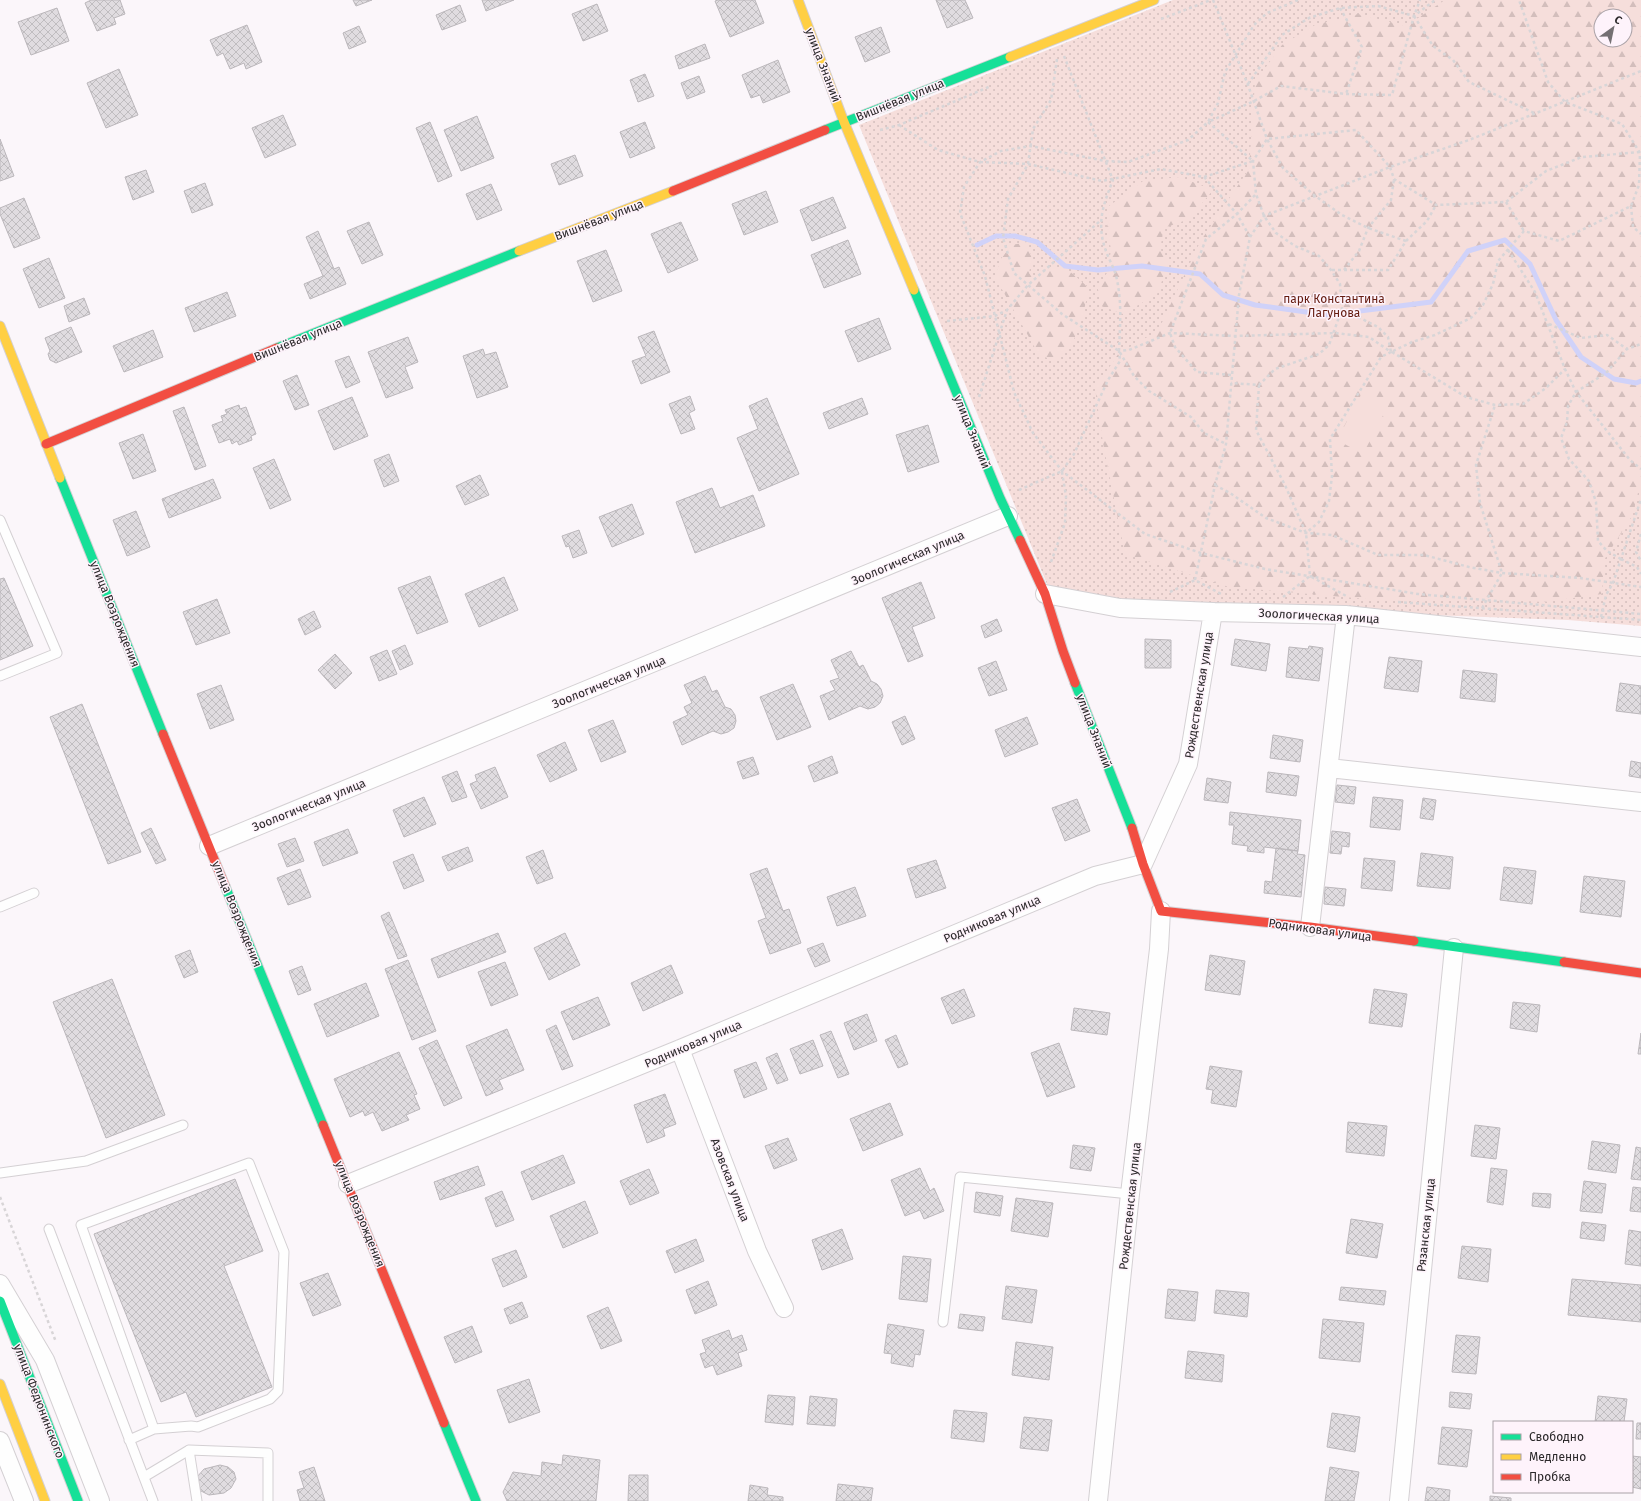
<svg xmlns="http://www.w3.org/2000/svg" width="1641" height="1501" font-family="'Fira Sans',sans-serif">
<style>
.grass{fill:url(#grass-dots);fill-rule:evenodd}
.forest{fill:url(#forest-firs);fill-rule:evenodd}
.pitch{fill:#f6dedb}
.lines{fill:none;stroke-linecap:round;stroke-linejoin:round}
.stream{stroke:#d0d2f9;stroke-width:5}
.building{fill:url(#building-cross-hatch);stroke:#bbb7bb}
.lane-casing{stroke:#d4d0d3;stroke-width:11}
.street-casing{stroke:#d4d0d3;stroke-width:20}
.fast-casing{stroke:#d4d0d3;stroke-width:11}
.slow-casing{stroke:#d4d0d3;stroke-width:11}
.jam-casing{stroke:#d4d0d3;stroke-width:11}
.path{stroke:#d8d5d7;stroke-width:2.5;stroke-dasharray:3 3;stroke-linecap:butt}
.lane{stroke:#fefefe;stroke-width:9}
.street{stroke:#fefefe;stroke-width:18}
.fast{stroke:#16e098;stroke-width:9}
.slow{stroke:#ffcf43;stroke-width:9}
.jam{stroke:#f24e42;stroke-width:9}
.path-bridge{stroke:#d8d5d7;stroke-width:2.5;stroke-dasharray:3 3;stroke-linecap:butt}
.labels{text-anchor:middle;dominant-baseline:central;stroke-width:3;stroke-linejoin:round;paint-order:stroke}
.street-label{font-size:12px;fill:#2b282a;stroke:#fef3fb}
.park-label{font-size:12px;fill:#651c10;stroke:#fef3fb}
</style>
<defs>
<pattern id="grass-dots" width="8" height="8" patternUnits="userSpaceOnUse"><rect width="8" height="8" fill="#f6dedb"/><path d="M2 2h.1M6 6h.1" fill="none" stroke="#d3bebc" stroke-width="1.8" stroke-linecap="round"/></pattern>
<pattern id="forest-firs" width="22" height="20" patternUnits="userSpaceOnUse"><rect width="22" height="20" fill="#f6dedb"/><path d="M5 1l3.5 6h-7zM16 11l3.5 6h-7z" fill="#d3bebc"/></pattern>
<pattern id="building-cross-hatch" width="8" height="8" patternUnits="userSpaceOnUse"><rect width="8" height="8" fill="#e0dce0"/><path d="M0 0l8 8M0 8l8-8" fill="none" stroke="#c0bdc0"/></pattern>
</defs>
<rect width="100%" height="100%" fill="#fbf6fa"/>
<path class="grass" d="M1173,0h468v626l-73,-6 -247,-9 -220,-12 -52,-10 -190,-464zM1601,16h24v24h-24z"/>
<path class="forest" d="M1445,0h196v481l-9,35 -28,44 -2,34 -58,8 -61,-3 -105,1 -149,-13 -104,-33 -22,-111 -8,-55 24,-35 39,-22 42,-89 49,-73 6,-87 27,-37 33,-20 43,-11 48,12zM1601,16h24v24h-24z
M1180,177l33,13 -24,29 -25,9 -4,21 9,13 -12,32 -34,20 -22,-8 -3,-17 10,-18 3,-22 -4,-19 2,-24 34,-25z
M1027,242l5,16 -3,15 6,5 11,-9h21l22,19 -7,31 -11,28 -15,14 -17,-6 -44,-78 5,-17 12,-15z"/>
<path class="pitch" d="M1363,391l26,13 -26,50 -26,-14z"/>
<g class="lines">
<path class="stream" d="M977,245l19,-9h19l22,6 28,24 33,4 44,-4 58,8 23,21 32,10 73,10 103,-13 37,-51 37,-11 25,24 26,56 25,37 33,22 22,4 5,-2"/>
</g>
<path class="building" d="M91,0h29l5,14 -11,4 2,6 -19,7 -12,-28z
M353,0h19l-16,6z
M482,0h32l-28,11z
M718,0h37l9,23 -34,14 -15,-36z
M936,0h29l8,18 -26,10z
M597,4l11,27 -25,10 -11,-27z
M460,5l6,16 -24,9 -6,-15z
M57,8l12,33 -38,14 -13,-33z
M247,25l15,37 -16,7 -2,-6 -14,6 -7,-16 -6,3 -7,-16z
M359,26l7,16 -17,7 -6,-16z
M881,27l9,25 -25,10 -10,-25z
M705,44l5,14 -31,11 -4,-13z
M778,60l12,32 -27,11 -3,-8 -9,3 -9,-23z
M119,69l19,46 -32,13 -19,-45z
M645,74l9,22 -16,6 -8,-22z
M699,76l6,16 -18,7 -6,-16z
M283,115l13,30 -31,13 -13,-30z
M477,116l17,42 -33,13 -17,-41z
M430,122l22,54 -14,6 -22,-54z
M645,122l10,26 -25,10 -10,-26z
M0,139l14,37 -14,5z
M575,155l8,21 -24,9 -8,-21z
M146,170l8,22 -21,8 -8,-23z
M205,183l8,22 -21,8 -8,-22z
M491,184l11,26 -25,10 -11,-26z
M766,191l12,31 -34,13 -12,-31z
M833,197l13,31 -34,13 -12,-31z
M24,198l16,40 -26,10 -14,-34v-6z
M369,222l14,33 -21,9 -15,-33z
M681,222l17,38 -30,13 -17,-39z
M318,231l16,38 5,-2 7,17 -36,15 -6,-15 19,-8 -17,-39z
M848,240l13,34 -37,14 -13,-33z
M606,250l16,41 -29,11 -16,-41z
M49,258l16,40 -26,10 -16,-39z
M227,292l9,24 -42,16 -9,-24z
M84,298l6,16 -21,8 -5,-16z
M879,318l12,31 -33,13 -13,-31z
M71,327l11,25 -26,11 -6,-3 -2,-6 2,-3 -5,-13z
M153,330l10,27 -39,15 -11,-26z
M654,331l16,41 -29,12 -9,-23 14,-5 -8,-19z
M408,337l10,25 -13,5 8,21 -27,10 -18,-46z
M483,349l2,6 11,-3 12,35 -31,11 -14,-42z
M349,356l11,26 -14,6 -11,-27z
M297,375l12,30 -14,5 -12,-29z
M690,396l5,14 -6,3 6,16 -14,5 -12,-30z
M352,397l16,39 -34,14 -16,-39z
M767,398l32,76 -40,17 -22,-53 21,-9 -9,-23z
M862,398l6,16 -39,15 -6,-16z
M239,405l1,4 6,-2 10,27 -5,2 1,4 -13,5 -2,-4 -5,3 -2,-5 -11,4 -7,-18 11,-4 -2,-5 6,-2 -2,-4z
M184,407l22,59 -11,4 -22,-59z
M928,425l11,37 -31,10 -12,-37z
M143,434l13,37 -23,8 -14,-36z
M389,454l10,27 -15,6 -10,-27z
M274,459l17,41 -21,9 -17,-41z
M480,475l9,20 -24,10 -9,-19z
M213,479l8,19 -52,20 -7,-19z
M712,488l8,20 33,-13 12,31 -70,27 -19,-51z
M632,504l12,30 -32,13 -13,-30z
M136,511l14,36 -23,9 -14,-36z
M579,530l8,23 -14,5 -4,-12 -3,1 -4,-11z
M430,576l18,46 -31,12 -19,-46z
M504,577l14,33 -39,17 -14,-33z
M4,578l29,68 -33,14v-81z
M921,582l14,36 -23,9 11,29 -15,6 -26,-64z
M217,599l13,34 -34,12 -13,-33z
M314,611l7,16 -16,8 -7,-16z
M997,619l5,12 -17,7 -4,-12z
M1145,639l26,1v28h-26z
M1235,639l35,5 -4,27 -35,-6z
M405,645l8,19 -13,6 -8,-19z
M1309,646l14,2 -4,33 -33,-4 3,-30 19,2z
M387,650l10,24 -18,7 -9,-24z
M851,651l8,16 4,-2 8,16 6,3 4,5 2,7 -3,7 -5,4 -7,2 -8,-3 -31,14 -9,-24 15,-6 -5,-9 9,-3 -8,-18z
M335,654l17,19 -17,16 -17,-19z
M1389,657l33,4 -4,31 -34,-4z
M996,661l11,29 -18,6 -11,-28z
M1463,670l34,4 -2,28 -35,-4z
M705,676l7,16 5,-2 8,17 6,2 4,6 1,6 -2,7 -6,4 -7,2 -8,-3 -31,14 -9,-23 15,-7 -4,-8 8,-4 -8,-18z
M1620,683l21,3v28l-25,-3z
M793,684l18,43 -34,13 -17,-43z
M221,685l13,35 -24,9 -13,-35z
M82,704l59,148 -33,12 -58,-147z
M905,716l10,23 -13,6 -10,-23z
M1027,717l11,27 -33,13 -10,-27z
M613,720l13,32 -25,10 -13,-32z
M1273,735l30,5 -3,22 -30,-4z
M565,742l12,28 -27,12 -13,-27z
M832,756l6,17 -24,9 -6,-16z
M753,757l6,17 -16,5 -6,-17z
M1631,761l10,2v15l-12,-2z
M495,767l13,30 -27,12 -11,-25 7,-3 -2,-6z
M457,771l10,26 -15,5 -10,-25z
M1268,772l31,4 -3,20 -30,-4z
M1207,778l24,4 -3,21 -24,-3z
M1337,785l19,2 -2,17 -19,-2z
M424,797l12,27 -32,13 -11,-27z
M1373,797l30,3 -3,30 -30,-3z
M1423,798l13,2 -3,20 -13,-2z
M1077,799l13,32 -25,10 -13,-33z
M1230,812l71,8 -3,31 -34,-4v6l-17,-2 1,-5 -16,-2 2,-19h-5z
M151,828l15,32 -10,4 -15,-31z
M348,829l10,24 -35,13 -9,-24z
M1332,831l18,2 -1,14 -7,-1 -1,8 -11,-1z
M295,838l9,23 -17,6 -9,-23z
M468,847l5,14 -25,10 -6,-14z
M1276,848l22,3 -1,3 8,1 -4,42 -37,-4 1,-12 7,1z
M543,850l10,28 -16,6 -11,-27z
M1421,853l32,4 -3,32 -33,-3z
M413,854l11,27 -20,8 -11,-27z
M1364,858l31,3 -3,30 -31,-3z
M936,860l10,28 -30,10 -9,-29z
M1504,867l32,4 -4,33 -32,-4z
M767,868l16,43 6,-2 12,34 -31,11 -12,-33 8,-3 -16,-44z
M300,869l11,28 -23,8 -11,-27z
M1584,876l41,5 -4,36 -41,-5z
M855,887l11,29 -29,10 -10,-29z
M1325,887l21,2 -2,17 -20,-2z
M389,912l18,44 -9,3 -17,-43z
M498,933l8,19 -68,26 -7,-19z
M565,933l15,32 -31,15 -15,-32z
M823,943l7,18 -15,6 -8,-18z
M190,950l8,22 -14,6 -9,-22z
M1210,955l35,6 -5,34 -35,-5z
M408,960l28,71 -24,9 -27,-71z
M505,962l13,33 -27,11 -13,-34z
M671,965l12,28 -40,18 -12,-28z
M302,966l9,24 -13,5 -9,-24z
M112,979l53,136 -59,23 -53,-136z
M366,983l13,33 -52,21 -13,-33z
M964,989l11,27 -23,8 -11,-26z
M1374,989l33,5 -5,33 -33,-4z
M598,997l12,28 -37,15 -12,-28z
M1513,1002l27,3 -3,27 -27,-4z
M1074,1008l36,5 -3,22 -36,-5z
M867,1014l10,27 -23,9 -10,-27z
M556,1025l17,41 -11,4 -16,-40z
M507,1029l17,41 -25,10 4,9 -17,7 -20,-50z
M831,1031l18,43 -11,4 -18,-43z
M1641,1033v21h-3z
M896,1035l12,29 -10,4 -13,-28z
M437,1040l25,58 -18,8 -25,-58z
M813,1040l10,26 -23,8 -10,-25z
M1059,1043l16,44 -28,10 -16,-44z
M399,1052l18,42 -3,1 6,14 -14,6 3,5 -27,11 -9,-19 -8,4 -2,-5 -13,6 -16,-38z
M777,1053l11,27 -11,4 -11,-26z
M756,1062l11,27 -23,9 -10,-28z
M1210,1066l32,5 -6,36 -25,-4 2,-13 -7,-1z
M665,1094l11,30 -13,5 2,7 -18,7 -13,-38z
M890,1103l13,32 -40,16 -13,-32z
M1348,1122l39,4 -3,30 -38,-4z
M1475,1125l25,3 -4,31 -25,-3z
M788,1138l9,22 -23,9 -9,-23z
M1592,1141l28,4 -4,28 -28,-4z
M1073,1145l22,3 -4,23 -21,-3z
M1636,1147l5,1v32l-10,-1z
M563,1155l12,28 -43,17 -11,-28z
M478,1166l7,19 -45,15 -6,-18z
M920,1168l10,23 4,-3 10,23 -20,8 -4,-9 -15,6 -14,-36z
M1491,1168l16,2 -4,35 -16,-3z
M649,1169l10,24 -29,12 -10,-24z
M235,1179l28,72 -39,15 48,121 -76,30 -10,-25 -25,10 -67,-168z
M1584,1181l22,3 -4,29 -22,-2z
M1633,1187l8,1v24l-11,-1z
M502,1191l12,29 -18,7 -11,-29z
M976,1192l27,4 -3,20 -26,-4z
M1533,1193l18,1 -1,14 -18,-2z
M1016,1198l37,5 -5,34 -37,-6z
M585,1201l13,32 -35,15 -13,-32z
M1351,1219l32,5 -6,34 -31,-5z
M1582,1222l24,3 -2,16 -24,-3z
M842,1229l11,30 -31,11 -10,-30z
M1629,1230l12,2v34l-16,-2z
M696,1239l8,22 -29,12 -9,-22z
M1462,1246l29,3 -3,33 -30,-4z
M516,1250l11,27 -24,10 -11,-28z
M903,1256l28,3 -4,43 -28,-3z
M328,1273l13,32 -28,11 -13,-33z
M1572,1279l69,6v37l-73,-7z
M708,1281l9,24 -22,9 -9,-24z
M1006,1286l31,4 -5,33 -30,-4z
M1341,1287l45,4 -2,14 -45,-5z
M1168,1289l30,3 -3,29 -30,-3z
M1216,1290l33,3 -2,24 -33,-4z
M522,1302l6,15 -18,7 -6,-15z
M608,1307l14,34 -21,8 -14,-33z
M960,1314l25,3 -2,14 -25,-3z
M1323,1319l41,4 -4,39 -41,-4z
M888,1324l36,6 -4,25 -5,-1 -2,13 -22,-4 1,-9 -8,-1z
M472,1326l10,26 -27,11 -11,-26z
M729,1330l3,9 10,-4 5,15 -9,3 4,13 -25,9 -4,-10 -8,3 -5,-14 6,-2 -4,-12z
M1456,1335l24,2 -4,37 -24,-2z
M1016,1342l37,5 -4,33 -37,-5z
M1188,1351l36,4 -2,27 -37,-4z
M529,1379l11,33 -31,11 -12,-33z
M1450,1392l22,2 -2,15 -21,-2z
M768,1395l27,2 -2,28 -28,-3z
M810,1396l27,3 -2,27 -28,-2z
M1598,1396l29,3 -3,23h-29z
M954,1410l33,3 -3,29 -33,-4z
M1332,1413l28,4 -5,35 -28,-5z
M1024,1417l28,3 -4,31 -28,-3z
M1637,1423h4v16h-5z
M1442,1427l30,3 -5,37 -29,-3z
M563,1455l37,5 -4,41h-89l-4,-9 10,-20 28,4 1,-14 20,3z
M1632,1456l9,1v32l-9,-2z
M220,1465l8,2 6,5 2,7 -5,9 -7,5 -15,2 -8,-4 -3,-7 -1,-7 7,-8z
M314,1467l11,34h-25l-3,-11 7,-2 -5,-16z
M1330,1467l29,5 -5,29h-29z
M629,1475h19v26h-20z
M838,1484l35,4 -2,13h-35z
M750,1485l18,3 -1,7 16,2v4h-35z
M1427,1487l23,3 -1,11h-24z
M1490,1496l21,2v3h-21z"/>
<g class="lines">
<defs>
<path id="lane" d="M0,520l57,133 -57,23
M0,907l34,-14
M0,1173l86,-12 97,-36
M49,1229l104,272
M943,1322l17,-145 170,17
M129,1440l25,-11 -73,-204 168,-62 35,89 -6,139 -8,8 -72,28 -7,-1 -37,3
M144,1477l45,-27
M197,1501l-8,-51 79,3v48"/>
<path id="street" d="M1045,594l75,14 93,4 133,3 295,32
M1329,768l312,34
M209,846l799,-330
M1310,927l36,-312
M680,1049l77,202 27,57
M348,1184l332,-135 415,-173 48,-12 45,-100 25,-152
M0,1284l45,76 55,141
M0,1441l24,60
M1098,1501l32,-307 29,-245 2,-38
M1399,1501l55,-553"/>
<path id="fast" d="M825,130l185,-73
M914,290l86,208 20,42
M277,348l242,-97
M60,478l103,256
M1075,683l57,145
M225,886l98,239
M1414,941l150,21
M0,1301l78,200
M444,1423l32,78"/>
<path id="slow" d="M798,0l46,122 70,168
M1010,57l144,-57
M519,251l154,-60
M0,326l60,152
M0,1384l45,117"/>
<path id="jam" d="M673,191l152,-61
M46,444l231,-96
M1020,540l25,54 18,57 12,32
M163,734l62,152
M1132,828l11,36 18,47 149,16 104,14
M1564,962l77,11
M323,1125l121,298"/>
</defs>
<use href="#lane" class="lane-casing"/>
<use href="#street" class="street-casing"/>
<use href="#fast" class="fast-casing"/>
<use href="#slow" class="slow-casing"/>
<use href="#jam" class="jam-casing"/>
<path class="path" d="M1213,0l35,85 19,54 -14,22 3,33 8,22 12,17 19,13 24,10 12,14 9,14 2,25 -13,36 -10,9 -44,15 -16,16 -28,-2
M1298,0l-31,13 -13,12 -29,47 -7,31 -10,19 -20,18 -60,22 -23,-1 -74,-15 -30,5 -21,11 -16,25 -4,26 25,63 29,116 19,41 29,38 83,63 56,19 64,16 153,25 223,20
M1340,8l22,39 -16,47
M1414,16l19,30 20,14 16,22 65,31
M1161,19l50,-19
M1064,56l49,124c-9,23 -16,40 -9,65 3,12 11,23 13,35 5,23 3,47 2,70
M1057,59l-6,41 -18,29 -5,35 -20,35 -5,39 11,35 48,41 57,37 15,25 15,15 42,26 13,16 22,11
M1248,84l34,-49 27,-17 31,-10 38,-2 36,10 21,-16
M899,125l39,25 42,12 48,2 74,17 59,-12 43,8 49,-16 -45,-39 46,-21 27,-15 65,8 46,1 22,-79 6,-16
M880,130l19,-5 92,-39
M1204,177l33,37 13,23
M1506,202l18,29
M1631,206l2,21 8,7
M1406,241l-38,-13 -26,-13 -28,-20 -31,-27 -16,-29 89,-9 34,37 4,12 42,26 70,-3 40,-31 36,-14 59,-5
M1508,250l27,42 30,77 11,23 54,68 11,9
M1332,270h12l15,-19 9,-23 23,-28 3,-21
M1344,270h44l18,-29 21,-20 9,-16
M1342,309l36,18 10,10 3,15 21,-10 23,-7 36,-17 12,-13 10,-21 5,-23 26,-30 35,10 72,-35 8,-21 1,-32 -18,-29 -57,-22 -17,-20 -29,-82
M947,321l48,-5 12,-6
M1549,324l32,14 26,-3 20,14
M1392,352l74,45 29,8 28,-1 23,-16 19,-19
M1231,375l-34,-3 -22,-25 -5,-14 36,-94 31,-25 19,-20
M1259,385l-3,45 29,55 21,48 4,43
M979,397l28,-87 21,-25 72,-64
M1215,485l15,8 36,25 40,15 26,2 46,20h46l45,12 33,6 78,5 61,9
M1019,490l43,-19 12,-17 34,-74 12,-19 -1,-10 10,-1 41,-17 65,3 100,-3 34,4 22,15 -10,5 -51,82 2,37 -3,25 -10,21 -13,11
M1641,534l-5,18 5,9
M1621,559l16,8 4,7
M1051,562l14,-39 1,-27 -4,-24
M1195,580l20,-95 11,-41 13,-149 11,-58 14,-21 126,-49 79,-27 172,-69
M1170,592l25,-12 28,15
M1283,597l27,-21 38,21
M1398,602l243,18
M1482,608l20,-35 -22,-70 -4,-38 19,-60
M1601,617l5,-22 7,-12 28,-84
M0,1197l56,145"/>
<use href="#lane" class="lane"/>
<use href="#street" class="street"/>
<use href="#fast" class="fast"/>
<use href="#slow" class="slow"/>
<use href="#jam" class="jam"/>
<path class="path-bridge" d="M1621,559l-14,-8 -9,-10 -2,-39 -7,-21 -20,-22 -8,-21 6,-16 1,-16 8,-14 30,-19 21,-24 14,-5"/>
</g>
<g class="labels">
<g class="street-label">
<text transform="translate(823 65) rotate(69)">улица Знаний</text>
<text transform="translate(900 100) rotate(-22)">Вишнёвая улица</text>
<text transform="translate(599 220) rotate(-21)">Вишнёвая улица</text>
<text transform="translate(298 340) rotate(-22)">Вишнёвая улица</text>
<text transform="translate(972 432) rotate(68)">улица Знаний</text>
<text transform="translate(908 558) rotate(-23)">Зоологическая улица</text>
<text transform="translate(115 614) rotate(68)">улица Возрождения</text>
<text transform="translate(1319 616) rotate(3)">Зоологическая улица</text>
<text transform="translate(609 682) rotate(-22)">Зоологическая улица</text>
<text transform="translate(1199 695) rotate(-81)">Рождественская улица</text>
<text transform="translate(1094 731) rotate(69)">улица Знаний</text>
<text transform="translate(309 805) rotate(-22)">Зоологическая улица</text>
<text transform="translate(237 914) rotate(68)">улица Возрождения</text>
<text transform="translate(992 919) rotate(-23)">Родниковая улица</text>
<text transform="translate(1320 930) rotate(8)">Родниковая улица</text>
<text transform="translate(693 1044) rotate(-23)">Родниковая улица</text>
<text transform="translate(730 1180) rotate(69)">Азовская улица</text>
<text transform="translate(1130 1206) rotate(-84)">Рождественская улица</text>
<text transform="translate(360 1214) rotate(68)">улица Возрождения</text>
<text transform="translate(1426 1225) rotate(-84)">Рязанская улица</text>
<text transform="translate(39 1401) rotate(69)">улица Федюнинского</text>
</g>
<g class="park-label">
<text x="1334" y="299">парк Константина<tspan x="1334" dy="14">Лагунова</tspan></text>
</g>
</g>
<rect x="1493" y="1421" width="140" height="72" fill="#fef3fb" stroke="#aaa2a7"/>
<rect x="1501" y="1434" width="20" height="6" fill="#16e098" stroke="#aaa2a7"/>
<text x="1529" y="1441" font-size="12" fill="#2b282a">Свободно</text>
<rect x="1501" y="1454" width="20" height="6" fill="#ffcf43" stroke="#aaa2a7"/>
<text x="1529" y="1461" font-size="12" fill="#2b282a">Медленно</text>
<rect x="1501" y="1474" width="20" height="6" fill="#f24e42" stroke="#aaa2a7"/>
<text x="1529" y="1481" font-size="12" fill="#2b282a">Пробка</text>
<g transform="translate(1613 28) rotate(33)"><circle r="19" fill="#fef3fb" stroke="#aaa2a7"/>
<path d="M0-3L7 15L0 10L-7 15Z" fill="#747073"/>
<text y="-6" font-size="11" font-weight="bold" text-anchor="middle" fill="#2b282a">С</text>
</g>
</svg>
